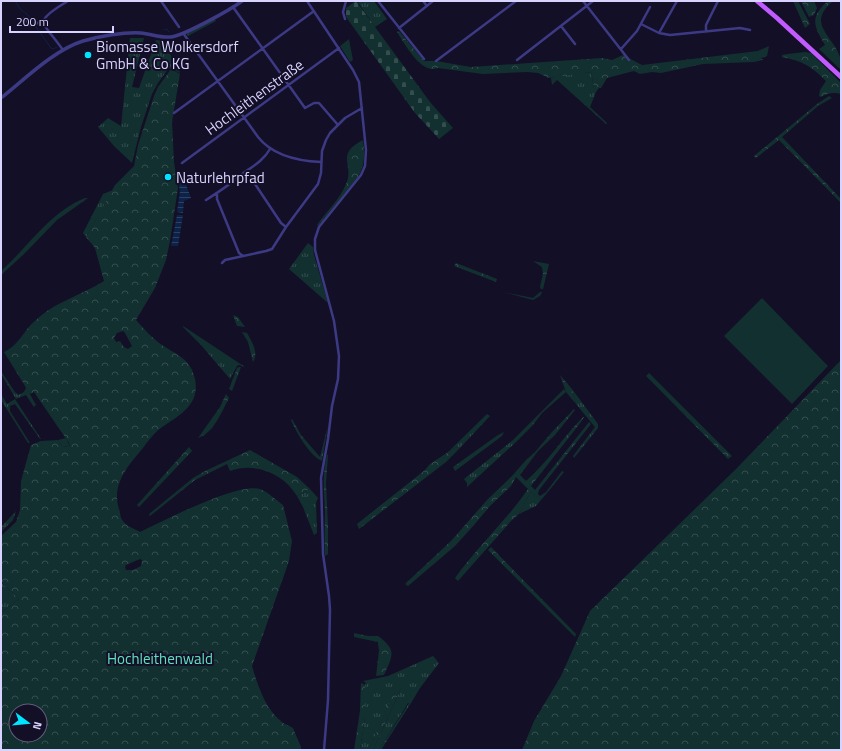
<svg xmlns="http://www.w3.org/2000/svg" width="842" height="751" font-family="'Titillium Web',sans-serif">
<style>
.grass{fill:url(#grass-tufts)}
.forest{fill:url(#forest-crowns);fill-rule:evenodd}
.cemetery{fill:url(#cemetery-stones)}
.garden{fill:#12302f}
.water{fill:url(#water-rules)}
.lines{fill:none;stroke-linecap:round;stroke-linejoin:round}
.stream{stroke:#0c2248;stroke-width:1}
.minor{stroke:#3d3a85;stroke-width:2.5}
.tertiary{stroke:#3d3a85;stroke-width:3.5}
.primary{stroke:#c25bff;stroke-width:4.5}
.poi-dot{fill:#00e5ff;stroke:#130f26;stroke-width:1.5}
.labels{text-anchor:middle;dominant-baseline:central;stroke-width:4;stroke-linejoin:round;paint-order:stroke}
.poi-label{font-size:15px;fill:#d9d4ff;stroke:#130f26;text-anchor:start}
.street-label{font-size:15px;fill:#d9d4ff;stroke:#130f26}
.park-label{font-size:15px;fill:#5fe0c0;stroke:#130f26}
</style>
<defs>
<pattern id="grass-tufts" width="24" height="20" patternUnits="userSpaceOnUse"><rect width="24" height="20" fill="#12302f"/><path d="M3 7l-1-3M5 7V3M7 7l1-3M15 17l-1-3M17 17v-4M19 17l1-3" fill="none" stroke="#344d4e"/></pattern>
<pattern id="forest-crowns" width="20" height="18" patternUnits="userSpaceOnUse"><rect width="20" height="18" fill="#12302f"/><path d="M2 6a3 3 0 1 1 6 0M12 15a3 3 0 1 1 6 0" fill="none" stroke="#344d4e"/></pattern>
<pattern id="cemetery-stones" width="16" height="16" patternUnits="userSpaceOnUse"><rect width="16" height="16" fill="#12302f"/><path d="M2 7V4a2 2 0 0 1 4 0v3zM10 15v-3a2 2 0 0 1 4 0v3z" fill="#344d4e"/></pattern>
<pattern id="water-rules" width="6" height="5" patternUnits="userSpaceOnUse"><rect width="6" height="5" fill="#0c2248"/><path d="M0 2.5h6" fill="none" stroke="#2f4163"/></pattern>
</defs>
<rect width="100%" height="100%" fill="#130f26"/>
<path class="grass" d="M357,1h17l13,18 -12,8z
M215,19l1,2 -28,15 -1,-2v-1z
M130,38h14l-12,49 7,1 17,-48 7,1 13,24 2,-1 2,9 -11,-5 -11,15 -6,11 -11,33 -9,36 -18,-17 -16,-19 10,-9 13,8z
M591,72l3,16h5l-3,4 -6,15 17,16 -1,1 -49,-44 -5,5 -1,-7 11,-3z
M113,190l-27,47 -3,-4 20,-39z
M308,243l5,4 1,8 14,48 -39,-34z
M183,326l62,41 -6,-2 -2,1 -7,13 -29,-34 -18,-18z
M1,371l14,21 3,3c5,-2 7,-3 8,-8l10,18 -2,2 -8,-12 -10,4 -15,-25z
M564,389l2,3 -24,21 -9,12 -2,-3z
M572,389l26,35v4l-24,30 -1,-2 22,-29 -19,-23z
M1,394l6,10 8,-5 26,40h-1l-25,-35 -5,2v5l20,32h-2l-27,-43z
M487,414l3,2 -32,34 -2,-3 -10,7z
M66,438l4,9 -8,-1 -4,-6z
M513,440l2,3 -48,44v-4l-3,-4z
M562,471l2,1 -17,21 -1,-1z
M310,489l8,9 -2,5 1,30 -3,2 -11,-28 -6,-11z
M531,491l10,9 -5,6 -17,8z
M16,511l-3,9 -12,12v-5z
M1,582l18,17 -18,14z
M433,656l6,7 -19,25 -9,15h-3l-29,47h-6l27,-59 -8,6 -23,53h-9l5,-33v-32l1,-2 -3,-2 25,-5z"/>
<path class="forest" d="M793,1h5l12,23 -5,4z
M801,1h13l3,7 -3,7 -5,2z
M828,1h5c-27,23 -1,33 7,56 2,4 1,9 1,13l-22,-21 6,-4c-11,-18 -16,-28 3,-44z
M399,31l25,30h12l35,6 131,-9 10,2 11,-5 19,10 116,-14 11,-5 -2,10 -6,2 2,2 -9,2 -51,2 -42,9 -9,-1 -12,2 -6,-3 -27,7 -6,10h-7l-3,-16 -42,6 -11,-5 -11,-1 -44,2 -45,-6c-17,7 -33,-24 -41,-36z
M805,52l6,1 30,30v11c-7,-2 -13,-1 -20,3l-2,-1 1,-6 6,-9 -1,-1c-14,-14 -23,-19 -43,-23v-2l6,-1z
M171,69l9,5 -8,48 2,40 4,26 -8,53 -4,19 -11,28 -19,32c8,9 17,19 26,25 15,10 29,14 33,34 6,29 -21,38 -38,52 -5,5 -10,11 -14,17 -16,19 -33,38 -23,64 0,3 1,7 3,9 3,5 12,8 17,11 23,-11 98,-50 120,-43 8,3 16,11 23,16l9,36 -3,20 -37,105c6,20 13,43 30,56 3,3 7,3 11,6l8,19v3h-300v-137l18,-14 -18,-17v-46l15,-14 4,-12 1,-29 10,-36 10,-4 17,-1 4,6 8,1 -1,-4 -35,-51 -4,2 -26,-42c12,-6 16,-14 24,-24 5,-6 12,-12 19,-17 18,-12 38,-18 57,-30l-9,-33 -9,-11 29,-52 19,-19 4,-21 16,-49 4,-9zM123,331l2,2 7,13 -4,3 -4,-2 -4,-6 -4,1 -2,-4 3,-5zM140,559l2,1 -1,6 -8,4h-7l-1,-3 1,-2zM16,711h24v24h-24z
M829,96l3,2 -14,8 -36,31 59,62v4l-62,-63 -23,18 -2,-2 63,-52z
M363,140c2,14 2,24 -5,37l-40,49 -1,-1c9,-13 23,-26 29,-41 9,-19 -12,-29 17,-44z
M85,198h3l-31,22 -33,34 -23,21v-4c27,-24 49,-59 84,-73z
M533,261c5,1 11,2 16,3l-6,25h-2l-1,-2 3,-13 -1,-7z
M456,263l41,16 -1,3 -42,-16z
M503,292l30,6 7,-6h2l-2,4 -7,4z
M233,315l5,2 7,10 -8,-1z
M242,332l5,1c5,9 12,20 6,29l-5,-20z
M841,360v390h-319l12,-29 27,-45 29,-65 146,-142z
M239,367h2l-9,24 -3,-2 8,-21z
M649,373l83,83 -4,3 -74,-75 -8,-8z
M560,375l12,14 4,15 -10,-12z
M226,394l3,4c-7,13 -15,35 -31,40l22,-31z
M574,409l1,1 -20,25 -17,16 -18,24 6,6c22,-19 37,-44 57,-64h1l-3,5 -50,64 4,4 54,-68 2,2 -52,66 -1,4 2,2 6,-4 1,1 -6,7 -10,-9 -12,23 -8,7 -53,60 -3,-3c23,-32 51,-57 73,-89l-12,-12 -5,9 -21,20 -16,19 -19,21 -47,40 -3,-2 46,-43 36,-41 25,-24 14,-16 9,-8 17,-20z
M292,419l9,16 19,22 8,-32 -6,36c-12,-5 -26,-29 -31,-41z
M531,422l2,3 -18,18 -2,-3z
M504,432l-2,4 -47,35 -2,-4 45,-32z
M189,447l3,4 -53,56 -2,-2z
M456,447l2,3 -12,12 -87,67 -2,-5 68,-54 5,-6z
M250,450l47,27 13,12 -13,7c-14,-23 -41,-34 -67,-25l-3,-7 -32,16 -45,36 -1,-2 44,-36 12,-7z
M327,455l1,1 -2,27 2,43v28l-3,2c-1,-14 0,-29 0,-44 -1,-22 -3,-35 2,-57z
M491,547l85,87 -1,3 -87,-87z
M354,633l14,3h10c19,14 15,19 6,39l-8,1 3,-25 -1,-9 -24,-5z
M361,683l4,2v32l-5,33h-6l6,-39z
M395,688l5,3 -27,59h-4z
M409,703h2l-30,47h-2z"/>
<path class="cemetery" d="M356,1l74,101 23,26 -14,11 -24,-26 -69,-96v-9z"/>
<path class="garden" d="M349,39l4,21 -3,2 -10,-16z
M762,298l66,68 -36,38 -68,-68z"/>
<path class="water" d="M184,179l7,19 -7,3 -1,12 -6,-1 3,-21 -2,-10z
M177,215h6l-5,31h-7z"/>
<g class="lines">
<path class="stream" d="M15,1l6,9 6,4 24,34 2,1 4,-2
M164,30l3,-1 2,3"/>
<path class="minor" d="M161,1l18,26
M307,1l46,69 6,12 7,68 -1,16 -4,9 -42,52 -4,12v11l19,71 5,35 -1,23 -6,27 -4,33 -7,39 2,76 6,42 1,14 -2,90 -4,50
M378,1l46,58
M423,1l4,5
M583,1l46,59
M233,7l72,101 9,-5h5l19,22
M24,18l7,8 13,-6
M345,19l-2,-7 3,-11
M641,24l18,9 11,2 70,-7 10,2
M561,26l14,18
M399,28l34,-27
M706,32v-7l12,-24
M183,33l75,104c15,19 40,24 63,25
M659,33l18,-32
M621,49l16,-18 13,-24
M63,50c-20,-29 -32,-27 5,-49
M517,60l76,-59
M436,61l80,-60
M174,113l140,-102
M182,163l157,-115
M247,172l34,51 5,4
M217,194v5l22,54 4,3
M206,200c11,-7 22,-14 31,-22 12,-10 25,-15 33,-29
M222,263l3,-3 41,-9 6,-2 14,-22 32,-43 3,-11 1,-22 4,-11 4,-7 15,-15 17,-10"/>
<path class="tertiary" d="M1,98c24,-19 53,-48 82,-57 19,-5 39,-9 58,-8 10,1 20,5 30,4 14,-2 59,-27 71,-36"/>
<path class="primary" d="M757,1l20,17 64,59"/>
</g>
<g class="poi-dot">
<circle cx="88" cy="55" r="4"/>
<circle cx="168" cy="177" r="4"/>
</g>
<g class="labels">
<g class="poi-label">
<text x="96" y="46">Biomasse Wolkersdorf<tspan x="96" dy="17">GmbH &amp; Co KG</tspan></text>
<text x="176" y="177">Naturlehrpfad</text>
</g>
<g class="street-label">
<text transform="translate(254 97) rotate(-36)">Hochleithenstraße</text>
</g>
<g class="park-label">
<text x="160" y="658">Hochleithenwald</text>
</g>
</g>
<rect width="842" height="751" fill="none" stroke="#d9d4ff" stroke-width="4"/>
<g transform="translate(28 723) rotate(106)"><circle r="19" fill="#130f26" stroke="#625e7d"/>
<path d="M0-3L7 15L0 10L-7 15Z" fill="#00e5ff"/>
<text y="-6" font-size="11" font-weight="bold" text-anchor="middle" fill="#d9d4ff">N</text>
</g>
<path d="M10 26v6h103v-6" fill="none" stroke="#d9d4ff" stroke-width="2"/>
<text x="16" y="26" font-size="12" fill="#d9d4ff" stroke="#130f26" stroke-width="3" paint-order="stroke">200 m</text>
</svg>
